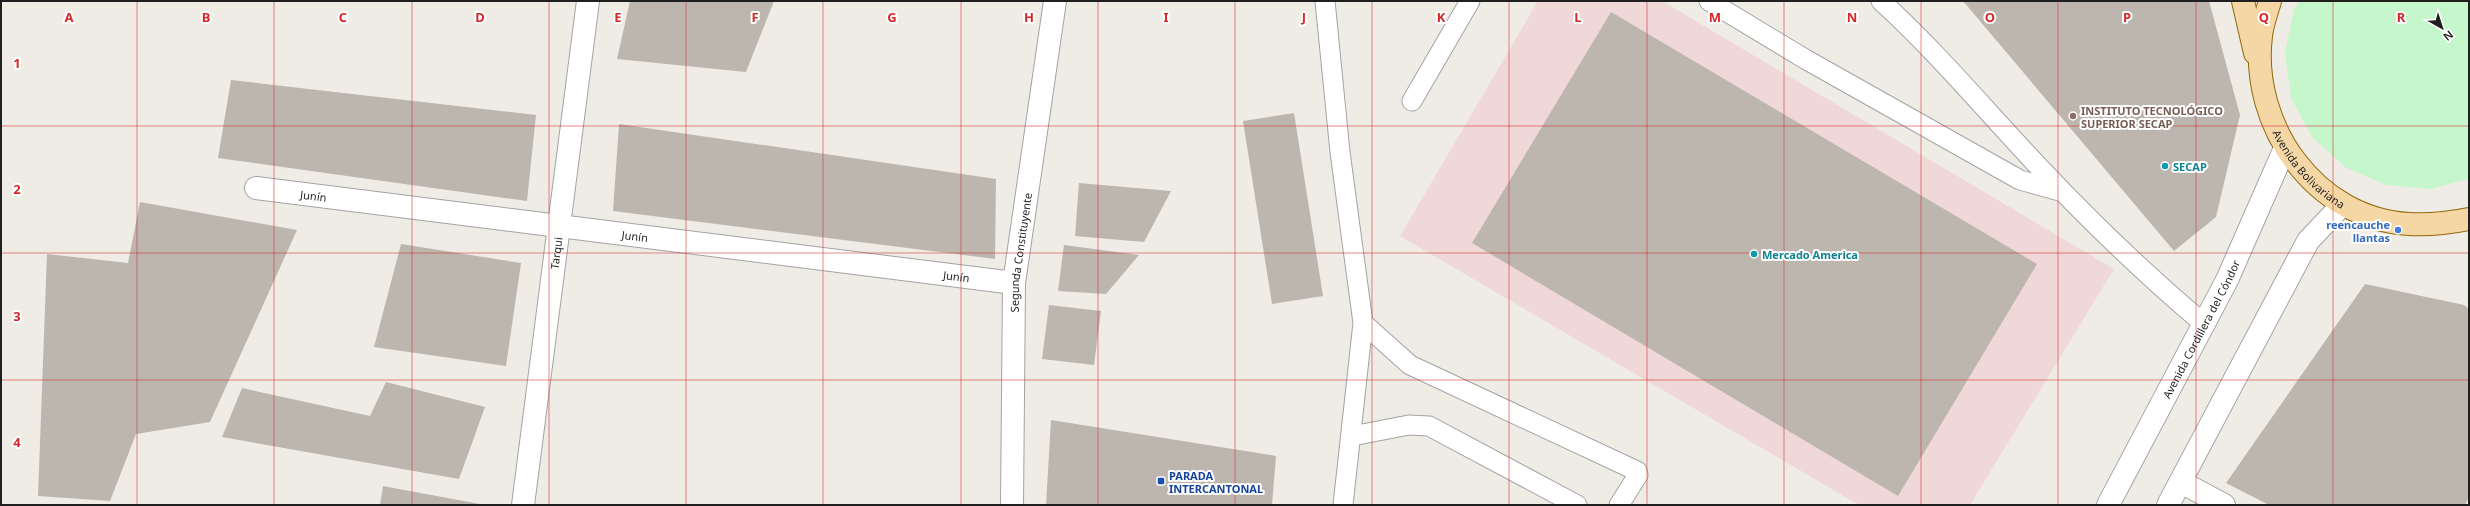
<svg xmlns="http://www.w3.org/2000/svg" width="2470" height="506" font-family="'Noto Sans',sans-serif">
<style>
.commercial{fill:#efd8d7}
.park{fill:#c6f6cc}
.building{fill:#bcb6af}
.lines{fill:none;stroke-linecap:round;stroke-linejoin:round}
.service-casing{stroke:#a3a3a3;stroke-width:21}
.minor-casing{stroke:#a3a3a3;stroke-width:24}
.tertiary-casing{stroke:#a3a3a3;stroke-width:24}
.primary-casing{stroke:#90690a;stroke-width:24}
.service{stroke:#fff;stroke-width:19}
.minor{stroke:#fff;stroke-width:22}
.tertiary{stroke:#fff;stroke-width:22}
.primary{stroke:#f5d6a5;stroke-width:22}
.grid{fill:none;stroke:#d62828;stroke-width:1;stroke-opacity:0.55}
.education-dot{fill:#8d6e63;stroke:#fff;stroke-width:1.5}
.culture-dot{fill:#0f9aa8;stroke:#fff;stroke-width:1.5}
.shop-dot{fill:#3f7fe0;stroke:#fff;stroke-width:1.5}
.transit-dot{fill:#1a4fb4;stroke:#fff;stroke-width:1.5}
.labels{text-anchor:middle;dominant-baseline:central;stroke-width:4;stroke-linejoin:round;paint-order:stroke}
.education-label{font-size:11px;font-weight:bold;fill:#785e54;stroke:#fff;text-anchor:start}
.culture-label{font-size:11px;font-weight:bold;fill:#0d838f;stroke:#fff;text-anchor:start}
.street-label{font-size:11px;fill:#1f1f1f;stroke:#fff}
.shop-label{font-size:11px;font-weight:bold;fill:#366cbe;stroke:#fff;text-anchor:end}
.transit-label{font-size:11px;font-weight:bold;fill:#164399;stroke:#fff;text-anchor:start}
.grid-label{font-size:13px;text-anchor:middle;font-weight:bold;fill:#d62828;stroke:#fff;stroke-width:4;stroke-linejoin:round;paint-order:stroke}
</style>
<rect width="100%" height="100%" fill="#efece6"/>
<path class="commercial" d="M1538,1h124l452,268 -144,236h-111l-459,-269z"/>
<path class="park" d="M2299,1h170v178l-39,10 -44,-4 -41,-18 -33,-30 -21,-39 -6,-45 9,-44z"/>
<path class="building" d="M630,1h144l-28,71 -129,-13z
M1963,1h246l31,114 -24,102 -42,34z
M1611,12l426,252 -139,232 -426,-253z
M231,80l305,35 -9,86 -309,-43z
M1294,113l29,183 -51,8 -29,-183z
M619,124l377,55 -1,80 -382,-48z
M1079,183l92,8 -27,51 -69,-6z
M140,202l157,28 -87,192 -74,12 -26,67 -72,-5 9,-242 81,9z
M401,244l120,19 -15,103 -132,-19z
M1064,245l75,10 -33,39 -48,-3z
M2365,284l99,21 5,4v188l-4,8h-196l-43,-22z
M1049,305l52,6 -7,54 -52,-6z
M386,382l99,25 -26,72 -237,-42 20,-49 128,28z
M1051,420l225,36 -4,49h-226z
M383,486l97,18v1h-100z"/>
<g class="lines">
<defs>
<path id="service" d="M1325,1l15,151 23,171 -20,182
M1709,1l96,58 215,121 43,12
M1881,1c57,52 106,111 159,167 52,55 106,107 164,156
M1412,101l58,-100
M1363,323l47,42 227,106 1,4 -19,30
M1352,436l57,-11 20,1 148,79"/>
<g id="minor">
<path id="s1" d="M256,188l758,95"/>
<path d="M2181,482l43,23"/>
<path id="s2" d="M523,505l65,-504"/>
<path id="s3" d="M1012,505l2,-222 41,-282"/>
</g>
<g id="tertiary">
<path id="s4" d="M2108,505l119,-225 58,-132"/>
<path d="M2168,505l140,-264 35,-37"/>
</g>
<g id="primary">
<path d="M2243,1l12,52"/>
<path id="s5" d="M2270,1c-3,11 -8,24 -9,35 -11,89 54,183 148,188 20,1 40,-1 60,-5"/>
</g>
</defs>
<use href="#service" class="service-casing"/>
<use href="#minor" class="minor-casing"/>
<use href="#tertiary" class="tertiary-casing"/>
<use href="#primary" class="primary-casing"/>
<use href="#service" class="service"/>
<use href="#minor" class="minor"/>
<use href="#tertiary" class="tertiary"/>
<use href="#primary" class="primary"/>
</g>
<path class="grid" d="M137,1v504M274,1v504M412,1v504M549,1v504M686,1v504M823,1v504M961,1v504M1098,1v504M1235,1v504M1372,1v504M1509,1v504M1647,1v504M1784,1v504M1921,1v504M2058,1v504M2196,1v504M2333,1v504M1,126h2468M1,253h2468M1,380h2468"/>
<circle class="education-dot" cx="2073" cy="116" r="4"/>
<g class="culture-dot">
<circle cx="2165" cy="166" r="4"/>
<circle cx="1754" cy="254" r="4"/>
</g>
<circle class="shop-dot" cx="2398" cy="230" r="4"/>
<rect class="transit-dot" x="1157" y="477" width="8" height="8" rx="2"/>
<g class="labels">
<g class="education-label">
<text x="2081" y="110">INSTITUTO TECNOLÓGICO<tspan x="2081" dy="13">SUPERIOR SECAP</tspan></text>
</g>
<g class="culture-label">
<text x="2173" y="166">SECAP</text>
<text x="1762" y="254">Mercado America</text>
</g>
<g class="street-label">
<text stroke="none"><textPath href="#s5" startOffset="184">Avenida Bolivariana</textPath></text>
<text stroke="none"><textPath href="#s1" startOffset="58">Junín</textPath></text>
<text stroke="none"><textPath href="#s1" startOffset="382">Junín</textPath></text>
<text stroke="none"><textPath href="#s3" startOffset="253">Segunda Constituyente</textPath></text>
<text stroke="none"><textPath href="#s2" startOffset="254">Tarqui</textPath></text>
<text stroke="none"><textPath href="#s1" startOffset="706">Junín</textPath></text>
<text stroke="none"><textPath href="#s4" startOffset="199">Avenida Cordillera del Cóndor</textPath></text>
</g>
<g class="shop-label">
<text x="2390" y="224">reencauche<tspan x="2390" dy="13">llantas</tspan></text>
</g>
<g class="transit-label">
<text x="1169" y="475">PARADA<tspan x="1169" dy="13">INTERCANTONAL</tspan></text>
</g>
</g>
<g class="grid-label">
<text x="69" y="22">A</text>
<text x="206" y="22">B</text>
<text x="343" y="22">C</text>
<text x="480" y="22">D</text>
<text x="618" y="22">E</text>
<text x="755" y="22">F</text>
<text x="892" y="22">G</text>
<text x="1029" y="22">H</text>
<text x="1166" y="22">I</text>
<text x="1304" y="22">J</text>
<text x="1441" y="22">K</text>
<text x="1578" y="22">L</text>
<text x="1715" y="22">M</text>
<text x="1852" y="22">N</text>
<text x="1990" y="22">O</text>
<text x="2127" y="22">P</text>
<text x="2264" y="22">Q</text>
<text x="2401" y="22">R</text>
<text x="17" y="68">1</text>
<text x="17" y="194">2</text>
<text x="17" y="321">3</text>
<text x="17" y="447">4</text>
</g>
<rect width="2470" height="506" fill="none" stroke="#1f1f1f" stroke-width="4"/>
<g transform="translate(2442 28) rotate(141)" stroke="#ffffff" stroke-width="3" paint-order="stroke">
<path d="M0-3L7 15L0 10L-7 15Z" fill="#1f1f1f"/>
<text y="-6" font-size="11" font-weight="bold" text-anchor="middle" fill="#1f1f1f">N</text>
</g>
</svg>
